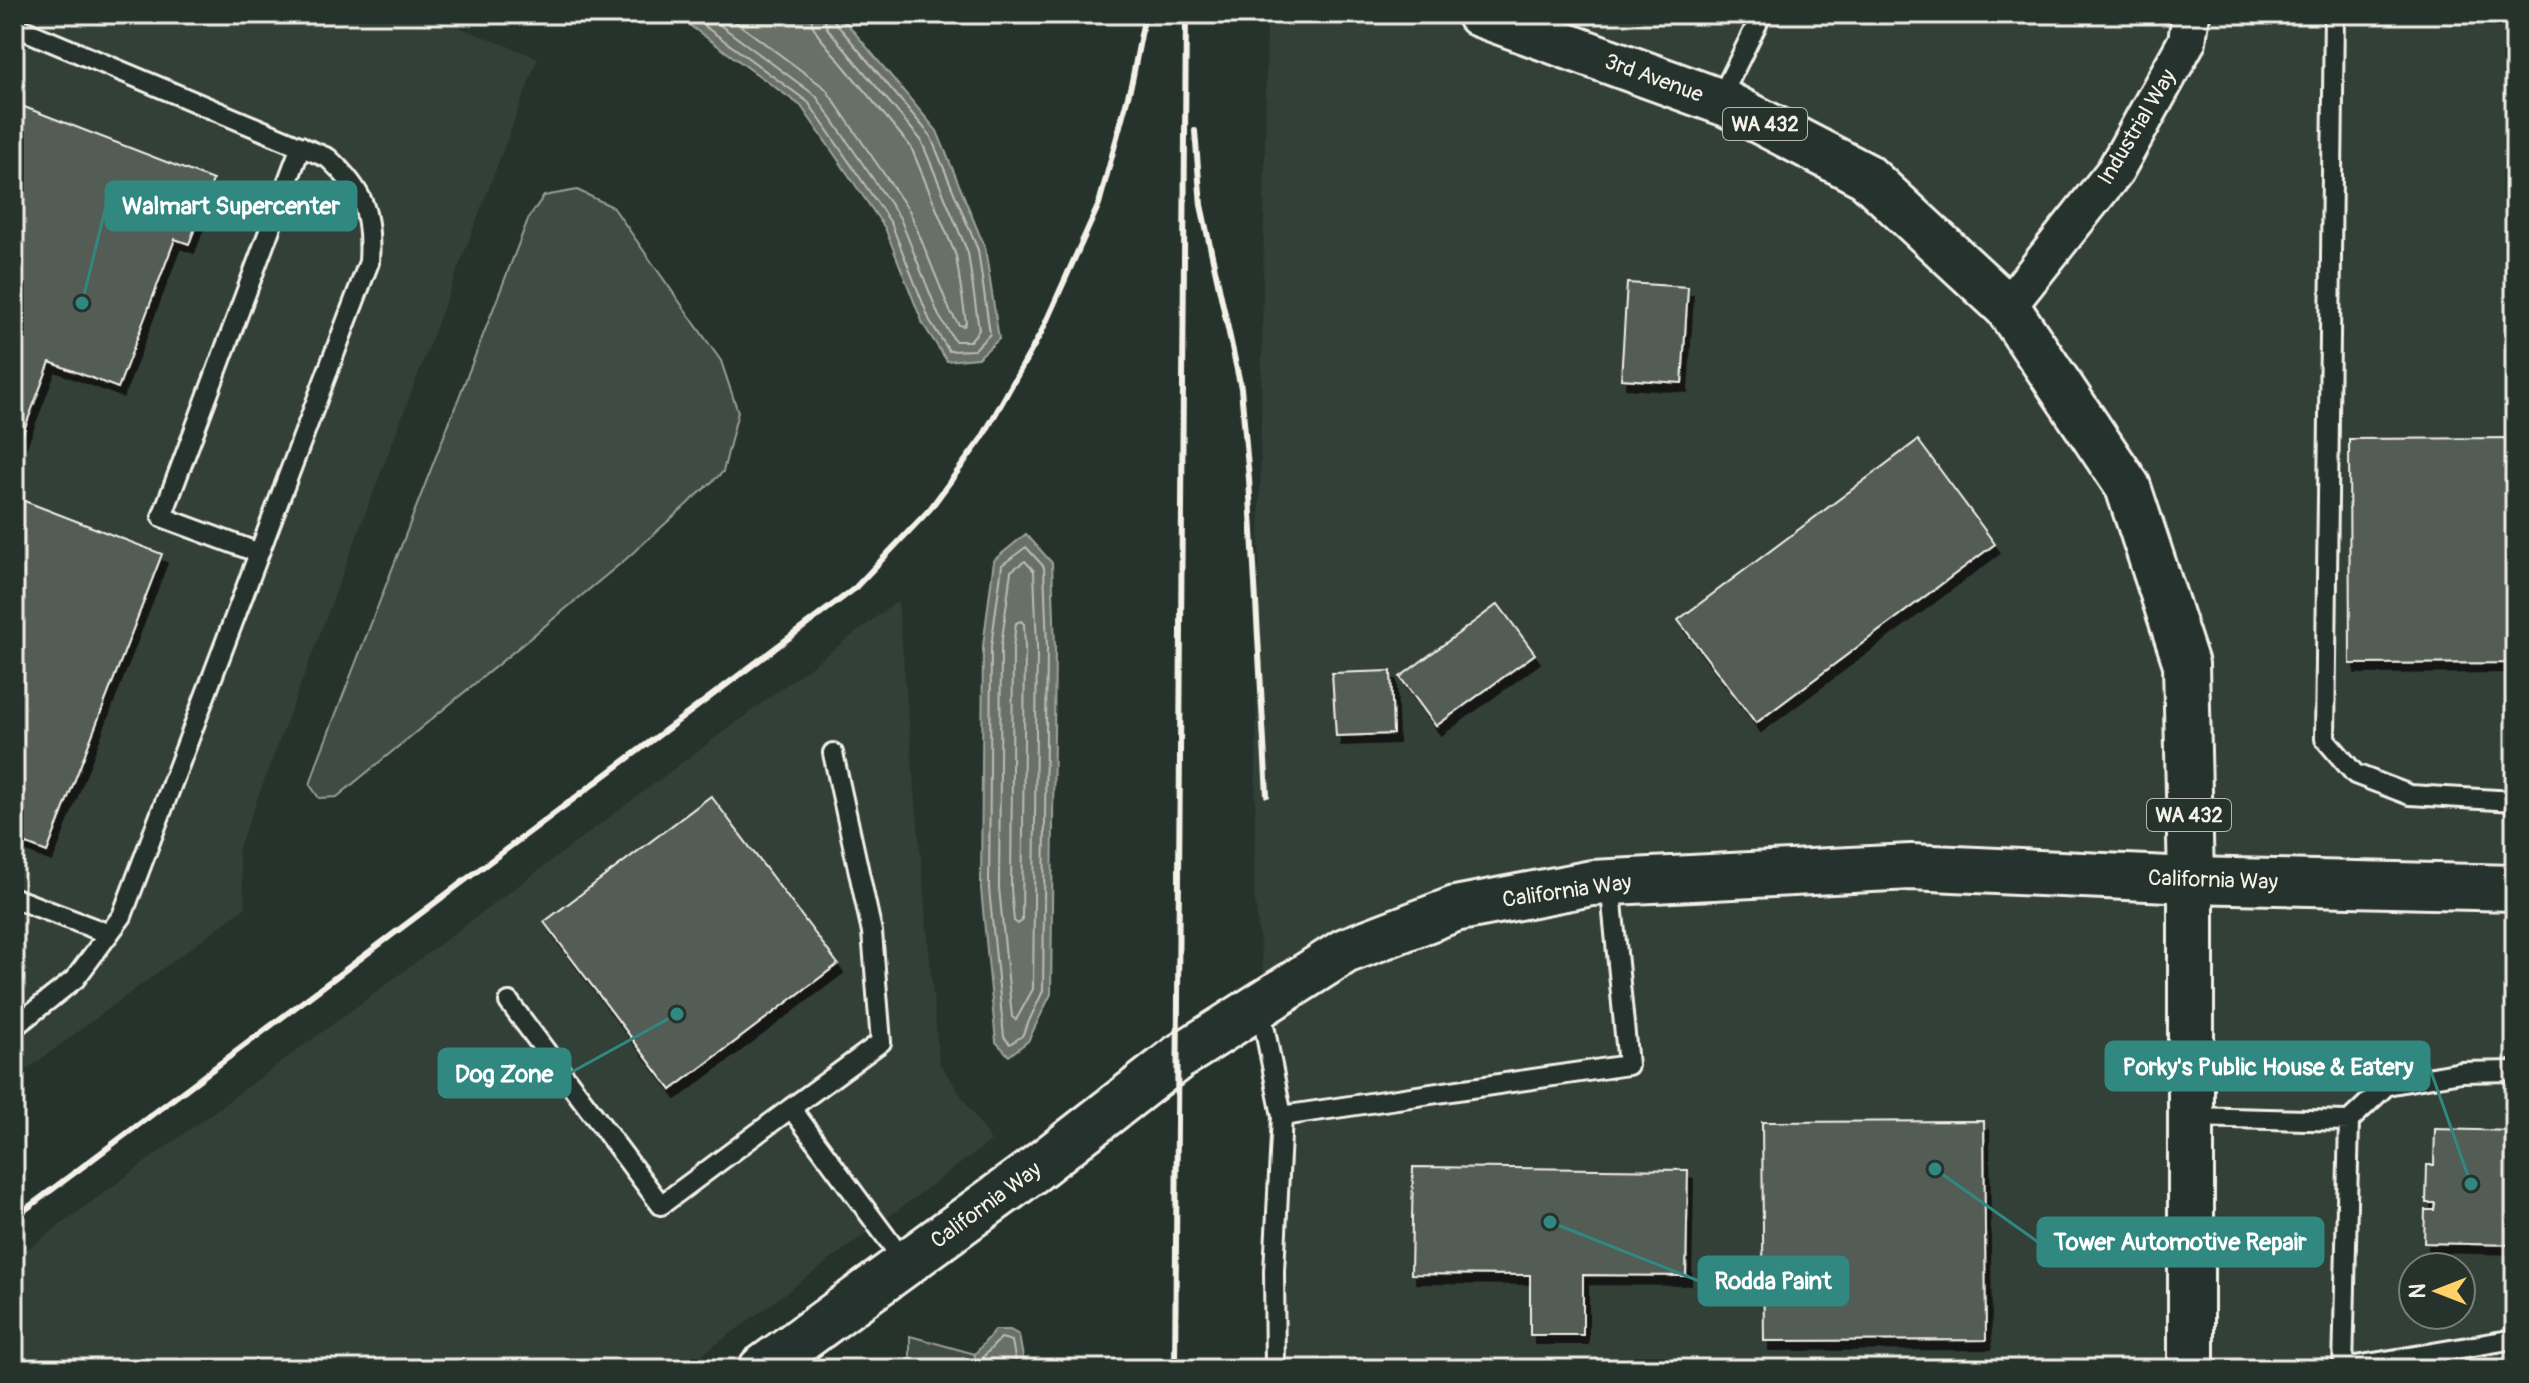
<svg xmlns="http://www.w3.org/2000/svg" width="2529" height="1383" font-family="Pangolin,sans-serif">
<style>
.built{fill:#333f39;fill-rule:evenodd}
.green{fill:#414b45;stroke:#9a9e96;stroke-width:2}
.water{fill:#676f68;stroke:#9fa39b;stroke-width:2}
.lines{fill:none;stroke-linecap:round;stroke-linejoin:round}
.shore{stroke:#bcbdb5;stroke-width:2}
.building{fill:#525c55;stroke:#f4f1e8;stroke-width:2;filter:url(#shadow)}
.service-casing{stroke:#f4f1e8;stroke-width:24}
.minor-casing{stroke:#f4f1e8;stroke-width:42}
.tertiary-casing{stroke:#f4f1e8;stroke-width:50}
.trunk-casing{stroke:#f4f1e8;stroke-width:50}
.service{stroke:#26332d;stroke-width:18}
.minor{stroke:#26332d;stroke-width:36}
.tertiary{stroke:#26332d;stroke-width:44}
.trunk{stroke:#26332d;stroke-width:44}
.rail{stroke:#f4f1e8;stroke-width:6}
.labels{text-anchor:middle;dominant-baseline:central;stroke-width:6;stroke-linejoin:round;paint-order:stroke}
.shield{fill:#26332d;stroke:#b6b8b0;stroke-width:2}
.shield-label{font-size:20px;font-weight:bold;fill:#f4f1e8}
.street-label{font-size:22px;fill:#f4f1e8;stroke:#26332d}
.leader{fill:none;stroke:#318880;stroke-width:3}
.callout-dot{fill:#318880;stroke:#26332d;stroke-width:3}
.callout{fill:#318880;stroke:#318880;stroke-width:3}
.callout-label{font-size:24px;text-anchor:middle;font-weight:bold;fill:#fff}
</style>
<defs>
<filter id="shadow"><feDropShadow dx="5" dy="9" stdDeviation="0" flood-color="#0009"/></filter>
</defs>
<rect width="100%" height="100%" fill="#26332d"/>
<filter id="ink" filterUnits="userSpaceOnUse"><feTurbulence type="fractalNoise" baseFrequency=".0125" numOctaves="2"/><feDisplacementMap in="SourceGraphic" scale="16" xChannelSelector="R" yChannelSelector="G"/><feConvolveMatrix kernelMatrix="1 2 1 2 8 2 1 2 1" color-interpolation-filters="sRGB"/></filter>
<g filter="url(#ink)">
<path class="built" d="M14,14h411l113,44 -300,792 8,57 -232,172z
M1267,14h1248v1355h-1235v-261l-26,-214zM2413,1267h48v48h-48z
M898,601l41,461 52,79 -308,228h-669v-110l346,-255z"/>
<path class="green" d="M577,190l36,17 108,154 17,51 -15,60 -97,87 -289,238 -18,1 -9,-13 8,-25 211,-543 15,-21z
M910,1336l65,18 -1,15h-64z"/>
<path class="water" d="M674,14h165l98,117 48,117 14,91 -21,19 -31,3 -24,-37 -38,-96 -84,-122z
M1026,534l26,29 3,85 -4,346 -23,47 -19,15 -13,-14 -15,-153 2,-243 11,-86z
M995,1330h15l9,5 6,34h-51l1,-15z"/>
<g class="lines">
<path class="shore" d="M688,14l120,88 83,121 39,98 19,30 25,-1 16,-16 -12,-84 -48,-115 -95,-113 -2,-8
M705,14l111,82 84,122 39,98 16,25h15l9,-11 -11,-77 -47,-113 -94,-112 -4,-14
M725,14l100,74 85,124 40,99 9,14 5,1 2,-4 -10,-66 -45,-109 -93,-112 -6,-11 -1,-10
M1026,547l18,20 3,81 -4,343 -21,45 -12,8 -6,-7 -15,-148 2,-242 11,-82z
M1025,561l9,10 3,77 -4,341 -17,31 -4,-3 -13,-129 2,-241 10,-76z
M1021,621l3,3 1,24 -3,273 -4,3 -4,-3 -3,-33 2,-240 3,-25z
M982,1369l1,-12 18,-19 11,3 5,28"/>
</g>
<path class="building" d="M14,103l199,77 -24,64 -14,-5 -57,149 -68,-26 -36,94z
M1627,283l61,4 -6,96 -61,-4z
M2515,438v225l-165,1 -1,-225z
M1918,440l77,104 -239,179 -78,-103z
M14,497l148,57 -115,298 -33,-13z
M1498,604l37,50 -99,72 -36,-49z
M1391,671l2,63 -57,2 -4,-63z
M711,796l127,168 -167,126 -127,-168z
M1984,1121l2,219 -222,1 -2,-219z
M2435,1129l80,2v114l-91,-2 1,-33h9l1,-7h-9l1,-38h7z
M1413,1167l275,3 -2,106 -103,-1v60h-53v-60l-119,-1z"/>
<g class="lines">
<defs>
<path id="service" d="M2334,14l-9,725 30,35 55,21 105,6
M14,26l314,132c36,33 44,55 41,104l-247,654 -47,63 -61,48
M1719,101l43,-87
M259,553l-97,-36 139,-371
M14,898l95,36
M509,1002l152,203 130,-97 115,156
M1260,1005l22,111 -8,155 1,98
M791,1108l90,-66 -9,-110 -39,-179
M1282,1116l346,-51 -18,-183
M2192,1117l157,4 -6,248
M2349,1121l38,-36 74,-13 54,-1
M2344,1368l171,-29"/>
<path id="minor" d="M2007,307l108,-136 72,-130 4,-27"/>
<path id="tertiary" d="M761,1369l274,-200 144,-112 166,-106 110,-42 137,-26 319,-16 280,13 324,8"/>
<path id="trunk" d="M1479,14l248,90 139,72 141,131 121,180 58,177 5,216v489"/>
</defs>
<use href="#service" class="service-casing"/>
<use href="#minor" class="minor-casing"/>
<use href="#tertiary" class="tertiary-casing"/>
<use href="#trunk" class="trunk-casing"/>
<use href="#service" class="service"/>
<use href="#minor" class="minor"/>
<use href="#tertiary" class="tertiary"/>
<use href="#trunk" class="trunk"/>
<path class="rail" d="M1195,131l6,74 40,183 8,91 18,316
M14,1218l840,-629 76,-80 52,-71 59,-105 58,-129 33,-123 13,-67
M1175,1369l11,-1355"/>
</g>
</g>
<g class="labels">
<g class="shield">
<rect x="1723" y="108" width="84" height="32" rx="6"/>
<rect x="2147" y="799" width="84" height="32" rx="6"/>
</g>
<g class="shield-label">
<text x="1765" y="124">WA 432</text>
<text x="2189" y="815">WA 432</text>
</g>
<g class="street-label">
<text transform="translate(1654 78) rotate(20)">3rd Avenue</text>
<text transform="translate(2137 127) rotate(-59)">Industrial Way</text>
<text transform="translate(2213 880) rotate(2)">California Way</text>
<text transform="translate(1567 891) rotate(-8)">California Way</text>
<text transform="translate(986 1205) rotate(-36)">California Way</text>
</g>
</g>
<path class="leader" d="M82 303L106 206M2471 1184L2429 1066M677 1014L570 1073M1935 1169L2038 1242M1550 1222L1699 1281"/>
<g class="callout-dot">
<circle cx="82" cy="303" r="8"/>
<circle cx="2471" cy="1184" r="8"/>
<circle cx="677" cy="1014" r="8"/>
<circle cx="1935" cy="1169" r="8"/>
<circle cx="1550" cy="1222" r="8"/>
</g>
<g class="callout">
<rect x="106" y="182" width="250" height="48" rx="8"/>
<rect x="2106" y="1042" width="323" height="48" rx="8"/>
<rect x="439" y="1049" width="131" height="48" rx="8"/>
<rect x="2038" y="1218" width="285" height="48" rx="8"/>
<rect x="1699" y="1257" width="149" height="48" rx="8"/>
</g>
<g class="callout-label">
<text x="231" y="214">Walmart Supercenter</text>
<text x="2268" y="1075">Porky's Public House &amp; Eatery</text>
<text x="504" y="1082">Dog Zone</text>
<text x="2180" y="1250">Tower Automotive Repair</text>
<text x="1773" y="1289">Rodda Paint</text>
</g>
<rect width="2529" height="1383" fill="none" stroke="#26332d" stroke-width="48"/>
<rect x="24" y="24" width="2481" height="1335" fill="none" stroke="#f4f1e8" stroke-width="3" filter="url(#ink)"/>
<g transform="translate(2437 1291) rotate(270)"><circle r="38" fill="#26332d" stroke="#787f78" stroke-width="2"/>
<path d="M0-6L14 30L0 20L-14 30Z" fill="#ffd166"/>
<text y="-12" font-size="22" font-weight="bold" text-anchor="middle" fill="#f4f1e8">N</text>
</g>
</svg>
